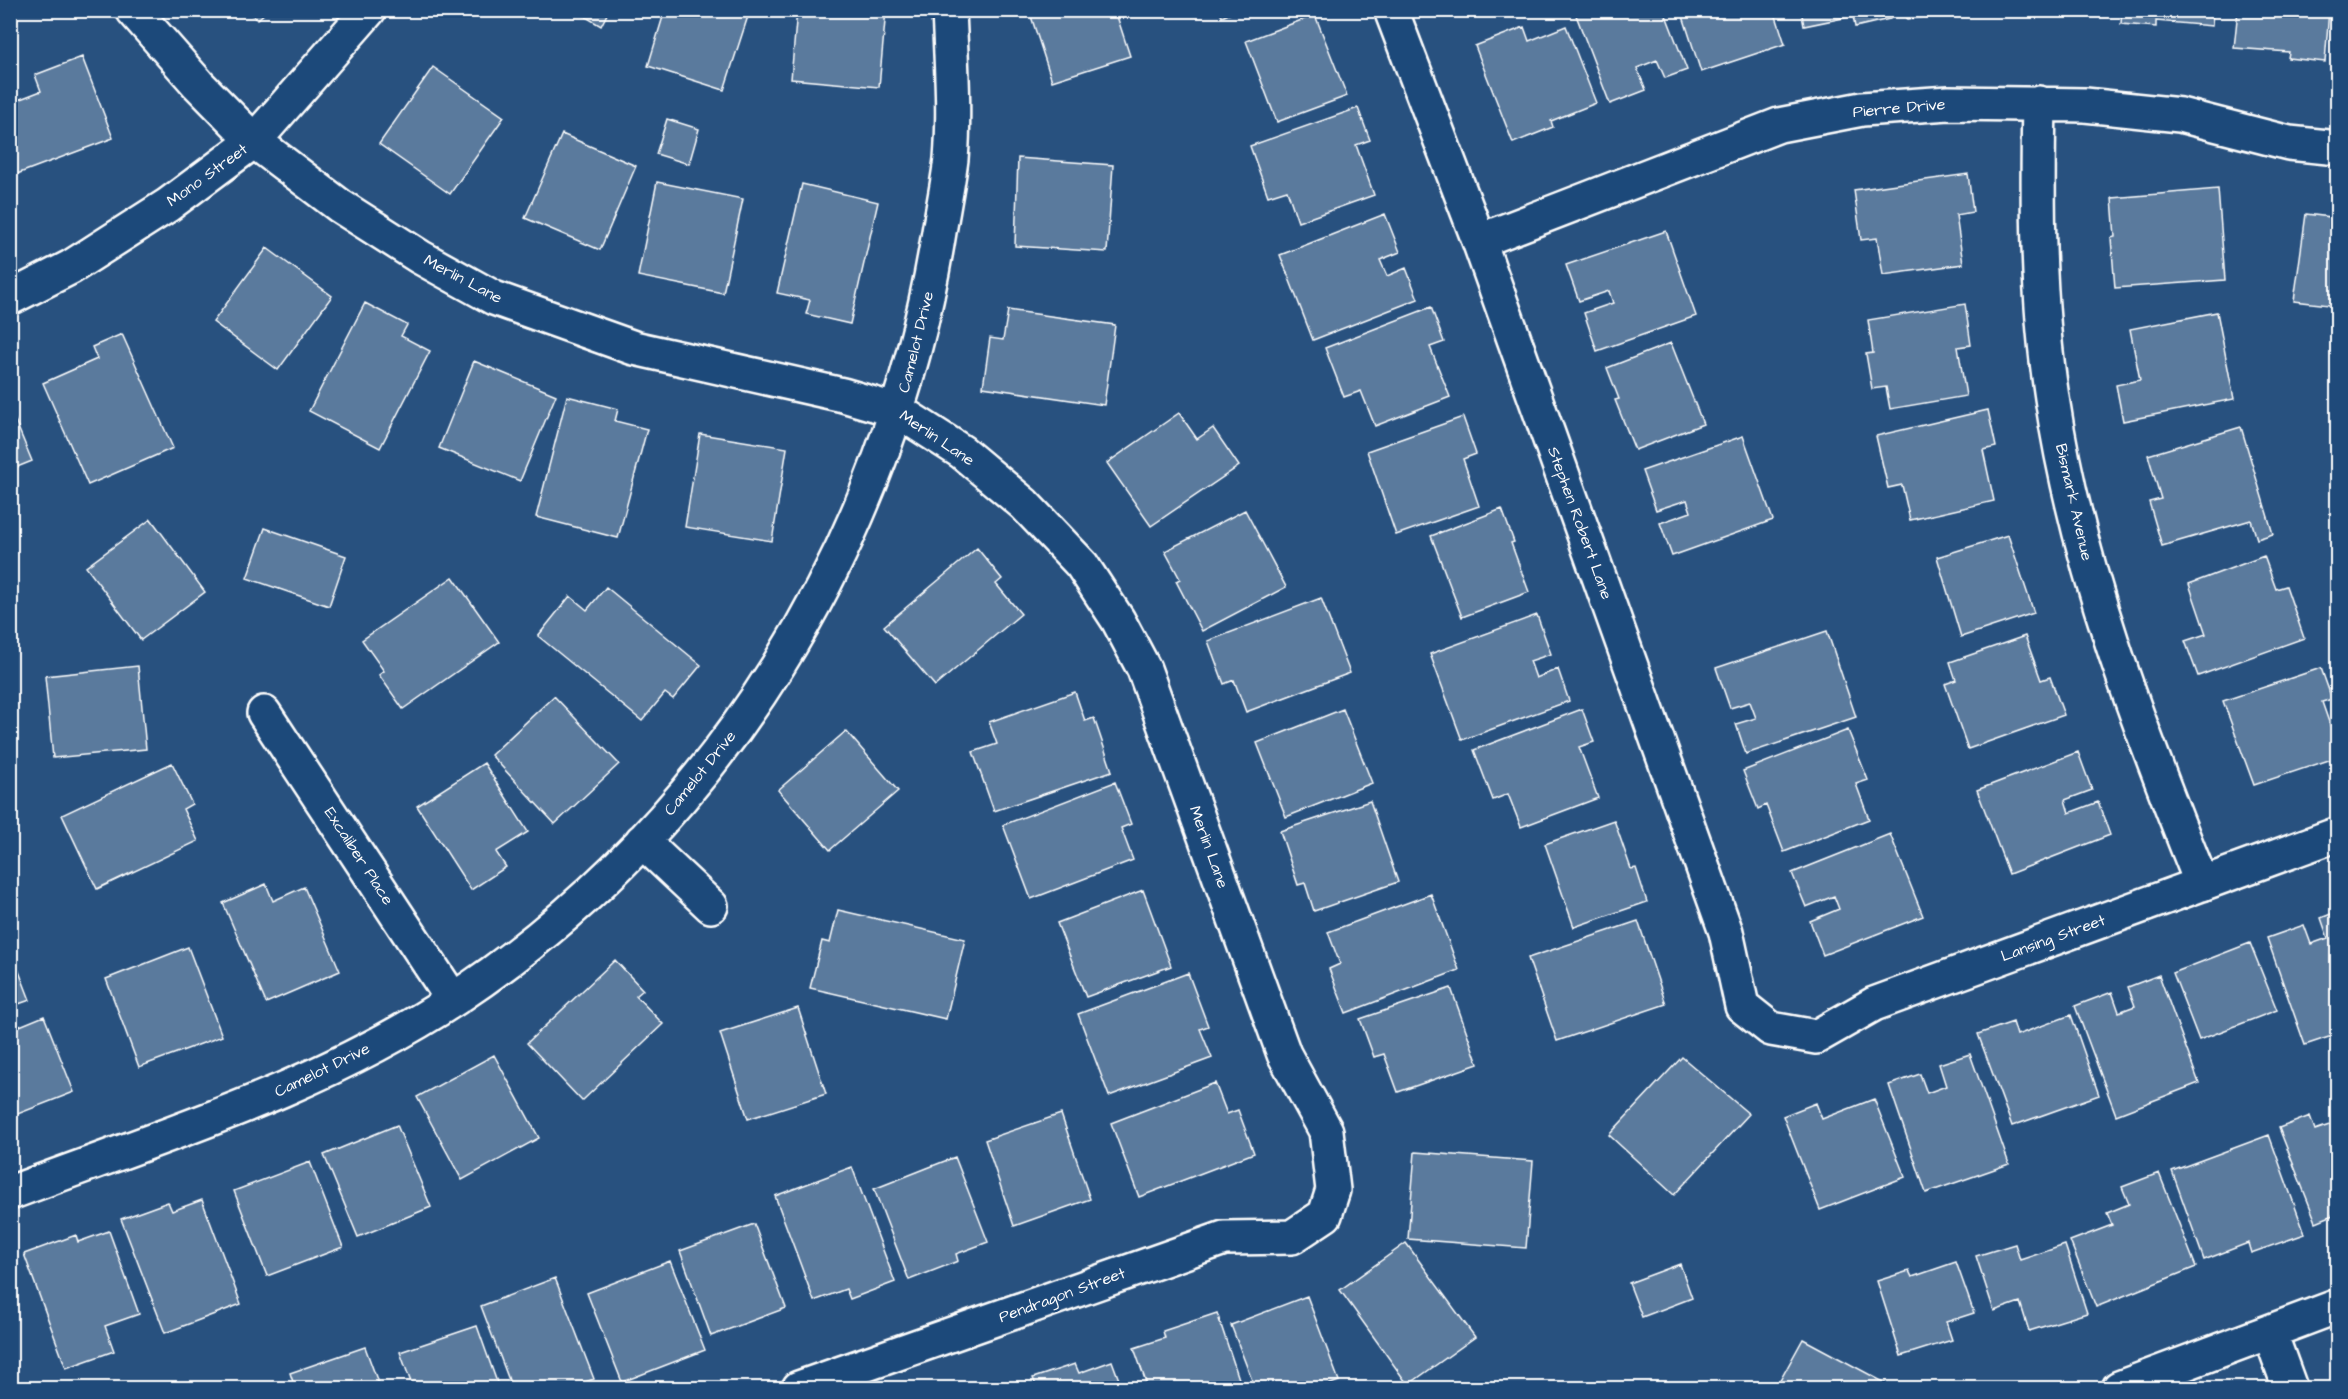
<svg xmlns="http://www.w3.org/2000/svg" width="2348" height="1399" font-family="'Architects Daughter',sans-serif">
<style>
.building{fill:#5a7a9d;stroke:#fff;stroke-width:1.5}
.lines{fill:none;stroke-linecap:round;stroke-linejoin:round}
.street-casing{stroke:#fff;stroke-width:38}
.secondary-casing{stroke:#fff;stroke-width:38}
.street{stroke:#1f4a7a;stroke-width:33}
.secondary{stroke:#1f4a7a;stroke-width:33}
.labels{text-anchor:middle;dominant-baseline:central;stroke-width:4.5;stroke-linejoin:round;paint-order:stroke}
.street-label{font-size:16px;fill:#fff;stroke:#1f4a7a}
</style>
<rect width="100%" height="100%" fill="#28517f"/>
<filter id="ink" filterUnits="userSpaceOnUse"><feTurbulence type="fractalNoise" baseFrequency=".0167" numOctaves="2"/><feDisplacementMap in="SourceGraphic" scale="12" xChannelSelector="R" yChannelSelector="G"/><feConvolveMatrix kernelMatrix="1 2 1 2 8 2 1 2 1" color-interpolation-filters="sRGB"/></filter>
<g filter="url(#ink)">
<path class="building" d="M248,10h20l-11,10z
M574,10h35l-8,16z
M665,10h85l-26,80 -76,-24z
M797,10h89l-7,77 -88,-8z
M1029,10h86l15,46 -78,25z
M1219,10h20l-17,7z
M1574,10h90l23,60 -22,8 -8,-18 -20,8 9,22 -36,14z
M1681,10h93l11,34 -84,28z
M1801,10h87l2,9 -35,8 -2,-11 -49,10z
M1906,10h89l-88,9z
M2122,10h91l-1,16 -56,-5v6l-35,-3z
M2238,10h91l-4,52 -37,-4 1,-6 -55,-4z
M1315,15l32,81 -70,26 -31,-81z
M1566,26l30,77 -45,18 2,6 -40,16 -38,-97 49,-19 5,14z
M82,57l31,81 -96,36 -7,-16v-35l6,-2 -6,-18 31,-12 -6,-16z
M433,67l71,50 -54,77 -71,-50z
M1358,108l12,32 -14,5 18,50 -76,27 -11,-32 -19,6 -18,-50z
M667,119l32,10 -10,35 -33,-10z
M562,134l74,32 -36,84 -75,-32z
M1018,158l95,7 -6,87 -92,-6z
M1968,174l5,38 -17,3 7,49 -80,11 -6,-37 -16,2 -7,-50z
M657,182l86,17 -20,94 -85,-17z
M802,184l76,18 -28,122 -44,-10 4,-14 -33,-7z
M2218,189l7,91 -110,8 -4,-50 4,-1 -3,-39z
M1385,214l15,38 -20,8 7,16 19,-8 12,31 -105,41 -33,-85z
M2306,214l32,4v88l-44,-5z
M1666,231l30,85 -99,35 -13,-38 29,-10 -4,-12 -30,10 -13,-36z
M267,248l65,48 -54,74 -65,-48z
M365,303l42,22 -6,11 29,15 -50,97 -71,-37z
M1965,304l6,41 -13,2 8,49 -76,13 -4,-22 -14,2 -6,-35 7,-1 -5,-33z
M1431,307l13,35 -14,5 20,50 -75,29 -14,-35 -17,6 -19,-49z
M1008,310l107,15 -11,80 -121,-18 7,-49 13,2z
M2217,312l17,87 -111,22 -7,-36 24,-5 -10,-51z
M122,334l51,114 -85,37 -45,-102 54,-24 -5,-12z
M1671,343l32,81 -68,26 -20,-50 4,-1 -12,-31z
M474,361l82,34 -36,86 -81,-33z
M567,396l51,13 -3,12 32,8 -29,109 -82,-21z
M10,408l22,53 -22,9z
M1988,410l8,37 -13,3 11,51 -84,19 -8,-35 -14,3 -12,-52z
M1179,413l18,26 16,-11 26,38 -88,60 -44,-63z
M1463,417l13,37 -13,5 16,47 -83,29 -29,-84z
M2241,427l32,107 -16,5 -6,-19 -89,26 -13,-44 12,-3 -13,-44z
M700,434l87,14 -15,93 -87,-14z
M1743,436l30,84 -101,36 -12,-33 31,-11 -4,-12 -31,10 -14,-39z
M1502,509l12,33 -3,1 18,49 -67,25 -31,-81z
M1245,510l41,77 -84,44 -26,-50 4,-2 -15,-28z
M151,519l54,73 -64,48 -55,-73z
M265,528l81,28 -17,50 -82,-28z
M2008,535l26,78 -73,24 -24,-80z
M977,548l25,31 -6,5 25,30 -86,72 -51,-60z
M2264,556l12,33 10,-3 18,52 -106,38 -13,-35 21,-7 -17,-50z
M453,577l46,65 -96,67 -24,-34 5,-4 -22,-31z
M606,587l95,78 -28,34 -8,-6 -23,28 -104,-85 32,-40 17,14z
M1321,598l29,75 -104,39 -12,-32 -10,4 -16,-43z
M1537,615l14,39 -21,7 6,17 22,-9 11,32 -107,39 -32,-86z
M1827,631l29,86 -110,37 -10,-30 20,-6 -6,-16 -20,6 -14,-40z
M2025,636l16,44 9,-3 14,38 -96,34 -23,-65 11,-4 -6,-18z
M138,666l8,83 -93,9 -8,-82z
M2321,668l11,31 -10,3 16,46v9l-84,28 -31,-84z
M1075,692l10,29 9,-3 18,53 -118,40 -21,-59 24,-8 -8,-22z
M554,696l65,68 -64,60 -64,-69z
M1343,709l29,74 -86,34 -29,-74z
M1582,709l12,33 -15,5 19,51 -77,29 -13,-33 -15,6 -19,-50z
M1848,730l20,50 -12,4 13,35 -85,33 -18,-47 -8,4 -15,-38z
M846,731l52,60 -68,59 -52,-60z
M2078,752l14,38 -27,10 4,13 29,-11 12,33 -101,39 -32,-84z
M172,763l20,41 -9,5 15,32 -101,48 -35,-74z
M484,763l44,69 -32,20 10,15 -35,23 -54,-84z
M1115,782l16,42 -10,4 12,32 -102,39 -28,-74z
M1370,801l28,81 -84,29 -9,-28 -7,2 -18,-54z
M1614,820l17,49 5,-1 11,34 -73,25 -29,-83z
M1890,834l33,82 -100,39 -13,-34 29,-12 -5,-13 -28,11 -14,-34z
M266,884l7,17 31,-14 36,84 -74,32 -43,-100z
M1143,890l28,76 -85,31 -29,-74z
M1431,894l28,76 -113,43 -17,-44 11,-5 -12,-32z
M838,910l127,29 -19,80 -136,-31 12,-47 8,2z
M2338,911v123l-33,11 -38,-107 37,-13 7,19 17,-6 -7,-20z
M1638,921l28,83 -109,37 -29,-83z
M2250,943l27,67 -78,30 -26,-67z
M188,947l34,89 -83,31 -33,-88z
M10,948l20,52 -20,7z
M615,960l28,30 -7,6 27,28 -81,77 -55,-58z
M1188,973l20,53 -8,3 12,29 -103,38 -31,-82z
M2159,975l40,108 -83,32 -41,-109 37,-14 7,20 16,-6 -7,-19z
M1451,988l27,76 -80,28 -14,-38 -10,3 -14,-38z
M798,1008l28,86 -78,25 -28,-86z
M2071,1015l28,80 -87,31 -34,-92 35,-12 4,13z
M44,1016l30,76 -64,25v-87z
M1970,1054l39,110 -83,29 -37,-108 31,-11 7,19 19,-7 -7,-22z
M494,1055l45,83 -77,42 -45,-83z
M1682,1057l67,57 -75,81 -65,-60z
M1215,1083l12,31 11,-4 16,43 -115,44 -28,-74z
M1874,1099l31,78 -85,33 -37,-94 33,-13 6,16z
M1061,1114l29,85 -76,27 -29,-86z
M2310,1116l5,14 23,-8v91l-22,9 -37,-94z
M397,1125l34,82 -73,30 -34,-82z
M2269,1135l36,99 -54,19 -3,-10 -44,17 -32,-89z
M1415,1152l118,9 -7,87 -118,-9z
M955,1157l33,85 -32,12 2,7 -49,19 -35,-91z
M310,1162l33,85 -76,29 -33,-85z
M852,1167l43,115 -45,17 -4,-10 -32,12 -39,-105z
M2159,1173l37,94 -100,40 -26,-66 42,-16 -5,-12 22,-9 -7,-17z
M202,1200l39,104 -76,29 -44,-114 47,-17 4,9z
M754,1224l32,84 -75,28 -31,-85z
M109,1231l30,83 -34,12 9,25 -48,17 -42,-114 52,-19 2,7z
M1406,1243l69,94 -67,48 -68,-95z
M2015,1244l5,16 45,-15 22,68 -58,18 -9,-29 -26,9 -18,-55z
M670,1261l35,89 -83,32 -35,-89z
M1956,1262l18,51 -28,9 6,18 -51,16 -24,-75 32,-10 3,6z
M1680,1264l12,34 -50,19 -13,-34z
M555,1278l39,101 -26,9h-56l-31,-82z
M1307,1296l32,85 -20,7h-64l-24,-63z
M1217,1313l25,75h-94l-14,-40 31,-10 -2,-7z
M477,1326l22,62h-86l-13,-36z
M1803,1339l88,47 -1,2h-114z
M365,1347l15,41h-85l-5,-15z
M1112,1361l10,27h-85l-4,-10 42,-14 4,9z"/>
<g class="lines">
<defs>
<path id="street" d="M133,10l65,74 56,57 86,65 80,51 74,41 140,50 209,47 55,16 64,41 62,52 58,61 36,55 26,49 140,385 42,77 7,59 -8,25 -33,22 -68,1 -425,150
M1391,10l88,231 247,691 16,74 29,23 45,8 58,-33 464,-170
M2039,103c-2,99 -2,197 13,295 25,168 87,329 150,486
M1479,241l300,-116 83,-16 87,-6 136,2 95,10 109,28 49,5
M264,713l189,287
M642,841l69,65
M10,1193c151,-57 310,-105 446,-195 263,-175 434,-455 483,-766 4,-24 9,-49 12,-73 4,-49 0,-99 -2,-149
M2270,1333l20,55
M2119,1388l219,-82"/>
<path id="secondary" d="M10,298l61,-31 97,-62 86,-64 115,-131"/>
</defs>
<use href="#street" class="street-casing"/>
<use href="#secondary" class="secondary-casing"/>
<use href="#street" class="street"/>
<use href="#secondary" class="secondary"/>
</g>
</g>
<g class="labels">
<g class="street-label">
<text transform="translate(1899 108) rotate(-5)">Pierre Drive</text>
<text transform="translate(207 175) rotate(-36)">Mono Street</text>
<text transform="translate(463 279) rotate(28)">Merlin Lane</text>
<text transform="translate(916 342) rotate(-76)">Camelot Drive</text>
<text transform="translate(937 438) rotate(34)">Merlin Lane</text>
<text transform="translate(2074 502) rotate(77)">Bismark Avenue</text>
<text transform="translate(1580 523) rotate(70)">Stephen Robert Lane</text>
<text transform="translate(700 773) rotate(-51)">Camelot Drive</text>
<text transform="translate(1209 847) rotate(70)">Merlin Lane</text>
<text transform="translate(359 856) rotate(57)">Excaliber Place</text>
<text transform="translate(2053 938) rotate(-20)">Lansing Street</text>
<text transform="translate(322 1070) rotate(-26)">Camelot Drive</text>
<text transform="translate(1062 1295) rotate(-20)">Pendragon Street</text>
</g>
</g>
<rect width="2348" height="1399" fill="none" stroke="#1f4a7a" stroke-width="36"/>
<rect x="18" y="18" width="2312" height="1363" fill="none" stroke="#fff" stroke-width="2" filter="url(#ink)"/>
</svg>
